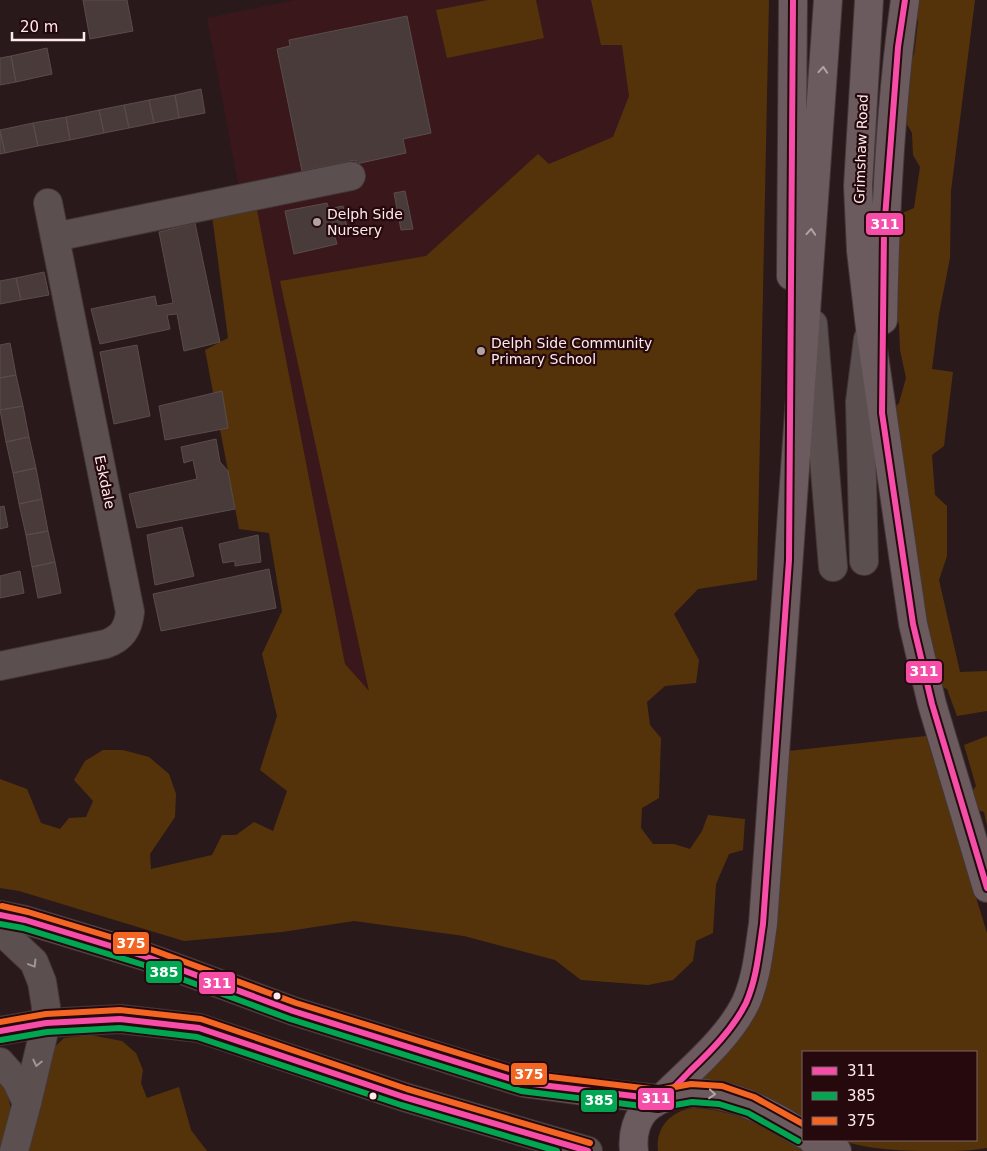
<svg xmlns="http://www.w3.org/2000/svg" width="987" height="1151" font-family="'DejaVu Sans',sans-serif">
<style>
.built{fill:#3a171b}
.green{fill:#55330a}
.building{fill:#483b39;stroke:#5b4c4b}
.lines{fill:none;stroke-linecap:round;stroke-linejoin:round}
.minor-casing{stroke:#443738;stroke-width:30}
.major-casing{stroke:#443738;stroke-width:30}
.minor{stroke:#5b4f4f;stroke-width:28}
.major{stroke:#6b5a5e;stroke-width:28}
.bus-1-casing{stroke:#26090c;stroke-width:10}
.bus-2-casing{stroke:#26090c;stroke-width:10}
.bus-3-casing{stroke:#26090c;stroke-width:10}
.bus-1{stroke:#f54da8;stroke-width:6}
.bus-2{stroke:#00a651;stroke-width:6}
.bus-3{stroke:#f26522;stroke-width:6}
.oneway{stroke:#b4a2a4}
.oneway2{stroke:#a49595}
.poi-dot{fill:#b3a2a2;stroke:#26090c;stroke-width:2}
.bus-dot{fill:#fdebeb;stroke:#26090c;stroke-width:2}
.labels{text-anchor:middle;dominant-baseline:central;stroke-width:4.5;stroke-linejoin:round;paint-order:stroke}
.street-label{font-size:14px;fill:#fdebeb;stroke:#26090c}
.poi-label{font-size:14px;fill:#fdebeb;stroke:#26090c;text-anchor:start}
.line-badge{stroke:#26090c;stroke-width:2}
.badge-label{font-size:14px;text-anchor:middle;font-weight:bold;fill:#fff}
</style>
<rect width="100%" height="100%" fill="#2a191b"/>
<path class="built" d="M296,0h370l45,438 -355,296 -103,-471 -46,-245z"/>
<path class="green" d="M488,0h48l8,38 -97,20 -11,-48z
M591,0h178l-12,580 -59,9 -24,25 25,46 -3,23 -31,3 -18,16 3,23 11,13 -2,60 -17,10 -1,20 12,16h21l16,5 12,-18 6,-16 37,4 -2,31 -14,4 -13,30 -3,49 -17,8 -3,20 -20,19 -25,5 -67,-5 -26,-20 -91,-24 -110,-15 -72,11 -98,9 -165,-50 -19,-3v-109l27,10 14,34 19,6 9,-11 17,-1 7,-16 -19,-21 11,-19 18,-11h20l26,7 20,17 7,20 -1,23 -25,37 1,15 61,-14 10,-20h14l18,-13 19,9 14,-40 -27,-21 17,-54 -15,-62 20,-43 -13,-78 -30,-4 -34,-179 23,-12 -16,-123 45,-5 88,454 24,27 -89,-410 146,-25 112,-102 11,10 64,-27 16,-41 -7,-51h-21z
M912,0h63l-24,191 -1,67 -11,56 -7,55 21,3 -9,74 -12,9 3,40 12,11v50l-8,24 21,92 27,-1v40l-30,5 -10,-27 -17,-7 -41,-267 10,-12 7,-25 -6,-28 -1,-26 -12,-30 13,-80 14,-6 6,-41 -7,-12 -1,-22 -11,-19 1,-53 12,-6 4,-33z
M926,736l61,197v215c-17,3 -34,3 -51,3 -33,0 -65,-1 -97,-11h137v-88h-173v69l-102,-39 -2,-6 31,-29 58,-296z
M987,736v90l-3,-14 -10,-3 -4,-15 6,-8 -12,-41z
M90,1035l32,6 14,12 7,17 -2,13 6,15 32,-11 12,43 16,21h-183l21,-95 19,-18z
M0,1075l4,5 7,29 -10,42h-1z
M694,1108c45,2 74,21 111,43h-147c-3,-24 14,-41 36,-43z"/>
<path class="building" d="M83,0h44l6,31 -43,8z
M407,16l24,117 -28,6 3,14 -50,11 -1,-4 -53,11 -25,-122 13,-3 -1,-6z
M47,48l5,26 -36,8 -5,-26z
M11,56l5,26 -16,3v-27z
M201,89l4,24 -26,5 -4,-23z
M175,95l4,23 -25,5 -5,-23z
M149,100l5,23 -25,5 -5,-23z
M124,105l5,23 -25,5 -5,-23z
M99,110l5,23 -34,7 -4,-23z
M66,117l4,23 -32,6 -5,-23z
M33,123l5,23 -33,7 -5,-23z
M0,131l5,22 -5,1z
M405,191l8,38 -12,1 -7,-37z
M327,203l2,6 14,-3 5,28 -13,3 2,7 -43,10 -9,-43z
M195,223l25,119 -36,9 -7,-37 -10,1 3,14 -70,15 -9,-35 64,-13 2,10 16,-3 -14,-71z
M44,272l5,23 -28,5 -5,-22z
M16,278l5,22 -21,4v-23z
M10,343l6,32 -16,3v-33z
M137,345l13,71 -36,8 -14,-72z
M16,375l7,31 -23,4v-32z
M222,391l6,37 -63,12 -6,-34z
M23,406l6,31 -23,5 -6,-32z
M29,437l7,31 -23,5 -7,-31z
M216,439l4,23 8,9 7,38 -98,19 -8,-34 68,-15 -4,-19 -9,3 -3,-16z
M36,468l6,31 -23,5 -6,-31z
M42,499l6,32 -22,4 -7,-31z
M4,506l4,21 -8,2v-22z
M182,527l12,49 -39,9 -8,-50z
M48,531l7,31 -23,5 -6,-32z
M258,535l3,27 -26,4v-5l-12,2 -4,-19z
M55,562l6,31 -23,5 -6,-31z
M269,569l7,39 -115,23 -8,-37z
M20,571l4,22 -24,5v-22z"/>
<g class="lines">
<defs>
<path id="minor" d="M55,237l296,-61
M813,324l20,243
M864,561l-4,-159 8,-63
M0,666l106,-22c16,-6 22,-15 24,-32l-82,-409
M0,915l25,5 122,37 146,54 231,72 67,9 68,7
M0,930l34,32 8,20 4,25v16l-19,80 -13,48
M0,1031l46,-8 74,-4 79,9 205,69 184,54
M0,1062l16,18 11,23"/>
<path id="major" d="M869,0l-11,186 3,65 9,77 43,296 19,80 55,184
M791,276l2,-276
M883,320c2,-107 7,-214 22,-320
M663,1097c28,-28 66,-59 83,-95 11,-25 13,-52 17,-78l65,-924
M812,1140l25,11
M634,1151c-2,-16 2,-35 16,-45 10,-8 19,-10 32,-12 44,-6 85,17 121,40"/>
</defs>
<use href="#minor" class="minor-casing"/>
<use href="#major" class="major-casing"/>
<use href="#minor" class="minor"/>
<use href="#major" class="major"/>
<defs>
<path id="bus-1" d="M905,0l-7,47 -14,184 -2,182 31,211 19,80 55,184
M0,915l25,5 122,37 146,54 231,72 135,16c12,-6 22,-19 31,-28 21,-20 43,-42 56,-68 11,-25 13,-53 17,-79l26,-364 4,-560
M0,1031l46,-8 74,-4 79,9 205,69 184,54"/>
<path id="bus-2" d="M0,924l23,4 121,37 146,54 231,72 137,17 34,-6 27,2 29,9 50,28
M1,1040l46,-8 73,-4 77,9 204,68 156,46"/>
<path id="bus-3" d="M2,906l26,6 122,37 146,54 230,71 133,16 32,-6 31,2 32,11 49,27
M0,1022l46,-8 74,-4 81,9 206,70 183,54"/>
</defs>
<use href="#bus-1" class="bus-1-casing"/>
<use href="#bus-2" class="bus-2-casing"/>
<use href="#bus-3" class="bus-3-casing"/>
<use href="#bus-1" class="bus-1"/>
<use href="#bus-2" class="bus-2"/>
<use href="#bus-3" class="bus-3"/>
</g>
<defs><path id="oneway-chevron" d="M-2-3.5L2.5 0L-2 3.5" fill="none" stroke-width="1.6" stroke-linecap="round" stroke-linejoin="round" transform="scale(1.25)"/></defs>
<g class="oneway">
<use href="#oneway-chevron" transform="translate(823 70) rotate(-86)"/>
<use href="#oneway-chevron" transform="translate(811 232) rotate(-86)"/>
<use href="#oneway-chevron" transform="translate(712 1094) rotate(5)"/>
</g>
<g class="oneway2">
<use href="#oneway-chevron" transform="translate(33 964) rotate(59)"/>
<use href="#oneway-chevron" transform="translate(37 1063) rotate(103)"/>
</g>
<g class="poi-dot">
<circle cx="317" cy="222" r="5"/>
<circle cx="481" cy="351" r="5"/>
</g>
<g class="bus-dot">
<circle cx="277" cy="996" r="4.5"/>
<circle cx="373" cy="1096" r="4.5"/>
</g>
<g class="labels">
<g class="street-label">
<text transform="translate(861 149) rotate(-88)">Grimshaw Road</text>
<text transform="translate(105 482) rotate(78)">Eskdale</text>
</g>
<g class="poi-label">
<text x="327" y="214">Delph Side<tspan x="327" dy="16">Nursery</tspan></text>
<text x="491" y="343">Delph Side Community<tspan x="491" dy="16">Primary School</tspan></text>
</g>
</g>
<g class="line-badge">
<rect x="865" y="212" width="39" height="24" rx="5" fill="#f54da8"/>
<rect x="905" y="660" width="38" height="24" rx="5" fill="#f54da8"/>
<rect x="112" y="931" width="38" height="24" rx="5" fill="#f26522"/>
<rect x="145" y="960" width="38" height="24" rx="5" fill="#00a651"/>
<rect x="198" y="971" width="38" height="24" rx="5" fill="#f54da8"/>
<rect x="510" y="1062" width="38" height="24" rx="5" fill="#f26522"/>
<rect x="637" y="1087" width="38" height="24" rx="5" fill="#f54da8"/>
<rect x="580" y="1089" width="38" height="24" rx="5" fill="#00a651"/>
</g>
<g class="badge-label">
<text x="885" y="229">311</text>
<text x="924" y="676">311</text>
<text x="131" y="948">375</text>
<text x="164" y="977">385</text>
<text x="217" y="988">311</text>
<text x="529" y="1079">375</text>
<text x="656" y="1103">311</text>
<text x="599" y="1105">385</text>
</g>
<rect x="802" y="1051" width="175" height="90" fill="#26090c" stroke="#7c6365"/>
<rect x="812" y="1067" width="25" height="8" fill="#f54da8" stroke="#7c6365"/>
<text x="847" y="1076" font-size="15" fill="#fdebeb">311</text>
<rect x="812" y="1092" width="25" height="8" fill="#00a651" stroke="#7c6365"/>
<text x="847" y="1101" font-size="15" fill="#fdebeb">385</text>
<rect x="812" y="1117" width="25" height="8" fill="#f26522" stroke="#7c6365"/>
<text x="847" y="1126" font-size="15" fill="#fdebeb">375</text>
<path d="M12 32v8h72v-8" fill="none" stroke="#fdebeb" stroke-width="2.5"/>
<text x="20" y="32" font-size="15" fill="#fdebeb" stroke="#26090c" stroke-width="4" paint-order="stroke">20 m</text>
</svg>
